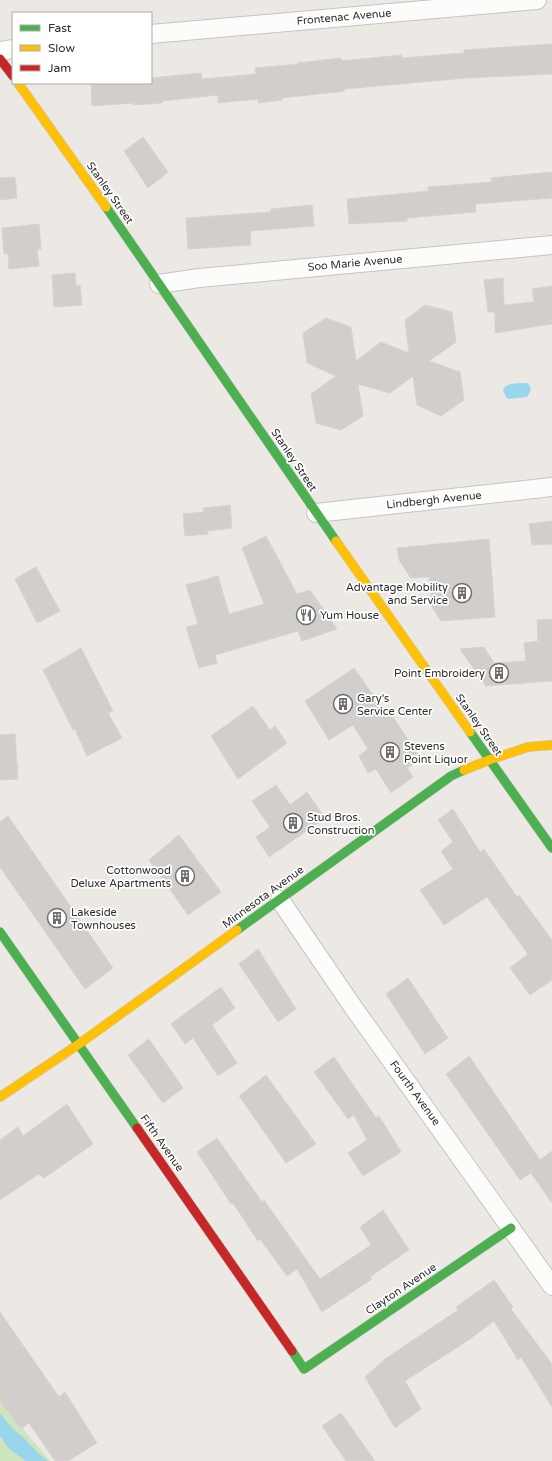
<svg xmlns="http://www.w3.org/2000/svg" width="552" height="1461" font-family="'Varela Round',sans-serif">
<style>
.green{fill:#cee6be}
.water{fill:#99d6ec}
.building{fill:#d1cecb;stroke:#d7d4d0}
.lines{fill:none;stroke-linecap:round;stroke-linejoin:round}
.street-casing{stroke:#c5c4c5;stroke-width:20}
.fast-casing{stroke:#c5c4c5;stroke-width:10}
.slow-casing{stroke:#c5c4c5;stroke-width:10}
.jam-casing{stroke:#c5c4c5;stroke-width:10}
.street{stroke:#fcfcfb;stroke-width:18}
.fast{stroke:#4caf50;stroke-width:9}
.slow{stroke:#ffc107;stroke-width:9}
.jam{stroke:#c62828;stroke-width:9}
.labels{text-anchor:middle;dominant-baseline:central;stroke-width:3.5;stroke-linejoin:round;paint-order:stroke}
.street-label{font-size:11px;fill:#2e2e2e;stroke:#fff}
.poi-label{font-size:11px;fill:#2e2e2e;stroke:#fff;text-anchor:start}
</style>
<rect width="100%" height="100%" fill="#ece8e4"/>
<path class="green" d="M0,1402l50,59h-50z"/>
<path class="water" d="M523,383h4l3,3 1,4 -4,7 -18,2 -3,-2 -3,-7c4,-8 12,-6 20,-7z
M0,1413l12,15 11,9 15,16 10,8h-22l-17,-12 -9,-13z"/>
<path class="building" d="M552,44v30l-86,4 -122,11 1,2 -63,7v2l-24,3v-4l-40,4v-8l-56,6v2l-29,2v-2l-41,3 -1,-23h60v-5l50,-5 1,6 54,-5 -1,-6 43,-4v-1l43,-5 1,3 60,-6v3l62,-5v-3z
M143,137l25,35 -20,16 -24,-37z
M552,172v26l-77,6 1,8 -69,6v3l-58,3 -2,-25 81,-8v-4l64,-5 -1,-4z
M15,177l2,21 -17,2v-22z
M312,205l2,21 -64,5 1,14 -63,4 -2,-31 85,-6v-3z
M39,224l2,25 -4,1 2,16 -30,3 -1,-15h-4l-2,-26z
M75,273l1,13 4,-1 2,20 -28,2 -2,-32z
M503,278l1,27 30,-3 -2,-13 20,-3v38l-57,9v-21h-7l-4,-32z
M425,305l27,7 4,30 -27,19 31,11 4,28 -23,16 -24,-11 -4,-29 -23,17 -32,-9 5,32 -22,14 -25,-7 -5,-29 25,-18 -29,-13 -4,-30 23,-15 25,9 5,34 25,-19 28,11 -4,-33z
M230,505l2,23 -25,3 1,3 -23,2 -2,-22 21,-2 -1,-4z
M552,521v23l-20,1 -3,-21z
M266,536l31,58 13,-4 27,39 -35,12 -4,-10 -83,24 2,8 -18,5 -13,-41 12,-3 -12,-39 32,-9 11,38 35,-10 -22,-56z
M489,539l6,78 -54,4 -9,-14 -3,-30 -18,1 -12,-18 -2,-12z
M36,567l24,44 -23,12 -22,-44z
M552,619v62l-66,5 -26,-37 24,-2 10,16 32,-2 -2,-18 14,-2 -1,-21z
M81,648l32,63 -5,2 14,25 -35,18 -12,-27 -2,1 -30,-60z
M354,668l32,45 3,-2 32,48 -14,9 6,9 -22,16 -15,-24 -8,4 -9,-17 9,-7 -15,-24 -24,15 -24,-39z
M253,706l17,24 5,-4 12,17 -49,36 -27,-43z
M15,734l3,45 -18,1v-45z
M276,785l14,20 17,-13 18,26 -56,39 -13,-20 14,-10 -18,-26z
M453,809l27,43 4,-3 33,48 2,-2 33,45v40l-22,15 -20,-27 18,-14 -41,-57 -43,28 -24,-35 33,-21 -12,-18 12,-9 -15,-22z
M8,816l105,152 -28,21 -85,-122v-45z
M179,835l42,57 -33,23 -39,-55z
M258,949l38,60 -18,13 -39,-58z
M408,978l40,60 -23,16 -39,-60z
M221,987l14,21 -23,17 25,38 -19,13 -25,-38 -8,6 -14,-20z
M149,1039l34,49 -20,15 -35,-48z
M469,1056l71,104 12,-9v52l-21,-30 -11,7 -74,-106z
M334,1057l42,61 3,-2 22,36 -38,24 -15,-23 19,-13 -13,-25 -6,4 -34,-47z
M266,1075l50,69 -30,19 -47,-67z
M67,1104l26,40 -49,34 -5,-4 -39,26v-60l18,-13 5,9z
M217,1138l45,64 2,-2 56,79 51,-34 -11,-18 23,-17 26,40 -39,27 2,2 -50,33 -25,-43 -10,7 -27,-37 -2,2 -25,-38 -2,1 -34,-52z
M494,1280l19,27 -2,2 41,55v43l-31,-50 -3,3 -24,-39 -27,20 -62,40 16,28 -26,19 -30,-51 20,-18 73,-49 -2,-3z
M0,1312l59,85 6,-5 32,51 -29,18h-13l-26,-38 -8,6 -21,-28z
M341,1413l34,48h-29l-24,-35z"/>
<g class="lines">
<defs>
<path id="street" d="M151,34l386,-34
M0,51l13,-2
M159,284l40,-6 353,-33
M316,513l236,-26
M280,900l73,107 199,279"/>
<path id="fast" d="M106,207l230,334
M470,732l82,116
M237,930l214,-154 13,-6
M0,932l137,196
M292,1351l12,18 207,-141"/>
<path id="slow" d="M18,83l88,124
M336,541l134,191
M464,770l25,-10 39,-13 24,-2
M0,1097l79,-53 158,-114"/>
<path id="jam" d="M0,59l13,17
M137,1128l155,223"/>
</defs>
<use href="#street" class="street-casing"/>
<use href="#fast" class="fast-casing"/>
<use href="#slow" class="slow-casing"/>
<use href="#jam" class="jam-casing"/>
<use href="#street" class="street"/>
<use href="#fast" class="fast"/>
<use href="#slow" class="slow"/>
<use href="#jam" class="jam"/>
</g>
<defs>
<symbol id="building-ring" viewBox="-11 -11 22 22"><circle r="9.5" fill="#fff" stroke="#706f6e" stroke-width="1.5"/><path d="M-4-6H4V6H1V3H-1V6H-4ZM-2.5-4.3h1.7v1.8h-1.7ZM.8-4.3h1.7v1.8H.8ZM-2.5-1h1.7V.8h-1.7ZM.8-1h1.7V.8H.8Z" fill="#706f6e"/></symbol>
<symbol id="restaurant-ring" viewBox="-11 -11 22 22"><circle r="9.5" fill="#fff" stroke="#706f6e" stroke-width="1.5"/><path d="M-5-6h1v4h1v-4h1v4h1v-4h1v5L-1.5 .5V6h-2V.5L-5-1ZM5-6V6H3V1.5H1.5Q1.5-4 5-6Z" fill="#706f6e"/></symbol>
</defs>
<g fill-rule="evenodd">
<use href="#building-ring" x="451" y="582" width="22" height="22"/>
<use href="#restaurant-ring" x="295" y="604" width="22" height="22"/>
<use href="#building-ring" x="488" y="662" width="22" height="22"/>
<use href="#building-ring" x="332" y="693" width="22" height="22"/>
<use href="#building-ring" x="379" y="741" width="22" height="22"/>
<use href="#building-ring" x="282" y="812" width="22" height="22"/>
<use href="#building-ring" x="174" y="865" width="22" height="22"/>
<use href="#building-ring" x="46" y="907" width="22" height="22"/>
</g>
<g class="labels">
<g class="street-label">
<text transform="translate(344 17) rotate(-5)">Frontenac Avenue</text>
<text transform="translate(110 193) rotate(55)">Stanley Street</text>
<text transform="translate(355 263) rotate(-5)">Soo Marie Avenue</text>
<text transform="translate(294 460) rotate(56)">Stanley Street</text>
<text transform="translate(434 500) rotate(-6)">Lindbergh Avenue</text>
<text transform="translate(479 725) rotate(55)">Stanley Street</text>
<text transform="translate(263 897) rotate(-36)">Minnesota Avenue</text>
<text transform="translate(415 1093) rotate(54)">Fourth Avenue</text>
<text transform="translate(162 1143) rotate(55)">Fifth Avenue</text>
<text transform="translate(401 1289) rotate(-34)">Clayton Avenue</text>
</g>
<g class="poi-label">
<text x="448" y="587" text-anchor="end">Advantage Mobility<tspan x="448" dy="13">and Service</tspan></text>
<text x="320" y="615">Yum House</text>
<text x="485" y="673" text-anchor="end">Point Embroidery</text>
<text x="357" y="698">Gary's<tspan x="357" dy="13">Service Center</tspan></text>
<text x="404" y="746">Stevens<tspan x="404" dy="13">Point Liquor</tspan></text>
<text x="307" y="817">Stud Bros.<tspan x="307" dy="13">Construction</tspan></text>
<text x="171" y="870" text-anchor="end">Cottonwood<tspan x="171" dy="13">Deluxe Apartments</tspan></text>
<text x="71" y="912">Lakeside<tspan x="71" dy="13">Townhouses</tspan></text>
</g>
</g>
<rect x="12" y="12" width="140" height="72" fill="#ffffff" stroke="#ababab"/>
<rect x="20" y="25" width="20" height="6" fill="#4caf50" stroke="#ababab"/>
<text x="48" y="32" font-size="12" fill="#2e2e2e">Fast</text>
<rect x="20" y="45" width="20" height="6" fill="#ffc107" stroke="#ababab"/>
<text x="48" y="52" font-size="12" fill="#2e2e2e">Slow</text>
<rect x="20" y="65" width="20" height="6" fill="#c62828" stroke="#ababab"/>
<text x="48" y="72" font-size="12" fill="#2e2e2e">Jam</text>
</svg>
